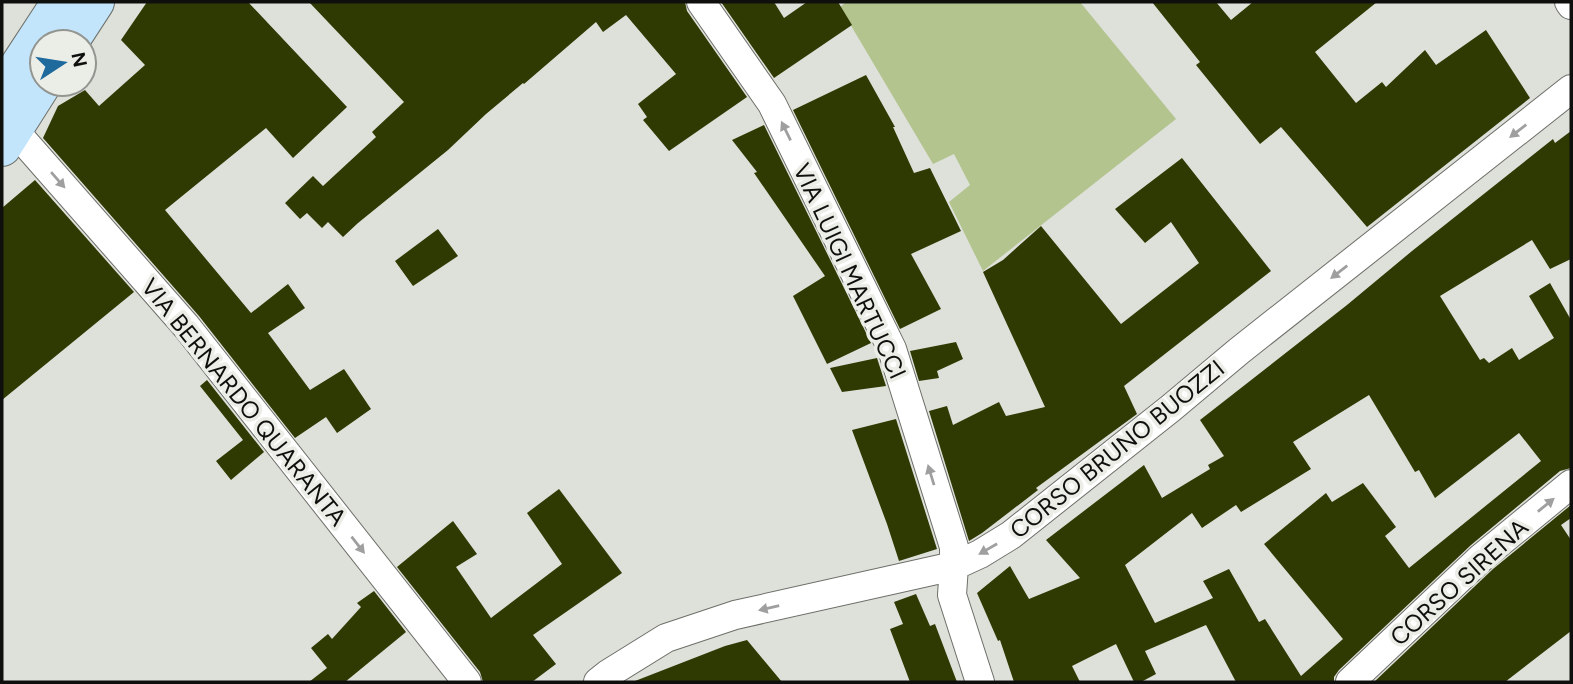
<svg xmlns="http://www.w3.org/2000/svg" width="1573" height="684" font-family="Figtree,sans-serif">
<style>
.green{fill:#b3c48e}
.building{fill:#2e3a02;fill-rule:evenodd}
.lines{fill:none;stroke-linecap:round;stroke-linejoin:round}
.minor-casing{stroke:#6d6f69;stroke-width:30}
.secondary-casing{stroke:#6d6f69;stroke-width:40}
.minor{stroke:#fff;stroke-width:28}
.secondary{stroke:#c3e5fb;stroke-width:38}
.oneway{fill:#9f9f9f}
.labels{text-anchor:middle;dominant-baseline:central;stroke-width:7;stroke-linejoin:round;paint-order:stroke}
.street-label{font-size:24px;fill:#0f100e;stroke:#ebede7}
</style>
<rect width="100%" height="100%" fill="#dee0da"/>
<path class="green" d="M846,2h234l96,117 -193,152 -34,-69 21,-17 -16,-31 -21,10 -93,-157z"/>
<path class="building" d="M147,2h101l99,105 -54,51 -27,-30 -101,82 86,103 37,-29 17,24 -37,25 42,57 34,-21 27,40 -34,24 -11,-16 -31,21 -96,-122 -156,-178 15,-32 27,-16 14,16 46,-41 -24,-25z
M309,2h376l2,9 60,86 -78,54 -26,-31 4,-3 -9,-13 38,-30 -50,-59 -23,17 -7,-10 -72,62 -1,-1 -37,31 -38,36 -90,73 -15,14 -15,-15 -6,6 -15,-15 -7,6 -15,-16 28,-27 10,10 53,-49 -4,-5 32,-30z
M721,2h53l10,16 23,-16h31l14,23 -78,53z
M1152,2h64l15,18 22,-18h124l-62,50 41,51 26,-21 4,5 39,-37 11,15 50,-35 44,68 -163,129 -86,-100 -21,17 -64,-79 4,-3z
M866,75l29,52h-2l21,46 16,-5 31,63 -50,23 30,55 -41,20 -107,-219z
M764,125l107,218 -44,21 -34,-68 32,-20 -71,-103 3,-1 -25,-32z
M1571,131v128l-21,10 -18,-29 -92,56 40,64 4,-2 5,5 23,-15 7,12 35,-22 -25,-42 21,-13 21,37v148l-11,3 -89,74 -132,125 -5,7v5h-98l-30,-57 -61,26 11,23 -15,8h-7l-18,-38 -44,22 8,16h-66l-14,-42 -2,1 -21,-48 33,-27 19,33 51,-21 -34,-38 98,-75 18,33 48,-29 -2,-4 16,-9 -24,-36 147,-115 65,-54 141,-112 2,4zM1369,395l46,77 4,-2 16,28 84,-65 22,28 -132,107 -24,-32 11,-9 -33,-44 -31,19 -6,-9 -62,51 79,95 -42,37 -36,-57 -6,3 -30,-53 -26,12 10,17 -58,25 -30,-58 67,-52 10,15 34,-23 5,7 70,-43 -18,-27z
M1182,158l89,113 -147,115 13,28 -101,74 2,2 -56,43 -13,8 -40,-130 18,-5 6,19 46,-23 7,14 39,-9 -62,-135 20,-12 38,-34 80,98 78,-61 -28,-41 -26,21 -30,-34z
M35,180l99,112 -132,108v-192z
M438,229l20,27 -45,30 -18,-25z
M956,342l7,17 -26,12 2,7 -20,3 -9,-30z
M877,358l9,28 -44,6 -12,-24z
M207,380l57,72 -33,28 -15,-19 27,-21 -43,-54z
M896,419l41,130 -38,12 -12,-37 -35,-94z
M559,489l63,84 -89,62 23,29 -24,18h-49l-3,-10 -83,-105 56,-46 24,33 -21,13 35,51 71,-54 -35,-51z
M1571,505v13l-10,7 10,15v91l-66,51h-131l119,-113z
M374,591l32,41 -61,50h-36l18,-14 -16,-20 17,-14 4,5 29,-32 -4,-4z
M916,594l14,32 5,-2 22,58h-47l-20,-53 13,-5 -9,-22z
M747,640l35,42h-147v-1l90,-35z"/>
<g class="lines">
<defs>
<path id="minor" d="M701,2l71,102 120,245 62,198v19l-2,29 28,87
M1569,2l2,3
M13,129l173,197 281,356
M598,682l10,-8 58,-36 69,-23 219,-49 26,-12 31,-19 160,-127 68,-57 332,-262
M1350,682l132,-125 89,-73"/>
<path id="secondary" d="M69,42l26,-40
M2,92l59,-90
M2,147l40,-63"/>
</defs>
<use href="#minor" class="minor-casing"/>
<use href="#secondary" class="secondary-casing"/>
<use href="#minor" class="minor"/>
<use href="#secondary" class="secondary"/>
</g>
<defs><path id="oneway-solid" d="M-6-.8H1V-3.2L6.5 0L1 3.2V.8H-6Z" transform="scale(1.75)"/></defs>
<g class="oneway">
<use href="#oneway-solid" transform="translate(786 131) rotate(-116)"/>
<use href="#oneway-solid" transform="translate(1518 131) rotate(142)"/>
<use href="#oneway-solid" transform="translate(58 180) rotate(49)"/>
<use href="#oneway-solid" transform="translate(1339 272) rotate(142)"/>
<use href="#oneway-solid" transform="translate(931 475) rotate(-107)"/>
<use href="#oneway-solid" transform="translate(1546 505) rotate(-39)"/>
<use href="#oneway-solid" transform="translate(358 545) rotate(52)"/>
<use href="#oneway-solid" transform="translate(988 549) rotate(150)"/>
<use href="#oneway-solid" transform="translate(769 608) rotate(167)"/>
</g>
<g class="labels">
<g class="street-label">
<text transform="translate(850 271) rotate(65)">VIA LUIGI MARTUCCI</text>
<text transform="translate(244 402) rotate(51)">VIA BERNARDO QUARANTA</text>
<text transform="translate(1117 449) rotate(-39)">CORSO BRUNO BUOZZI</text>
<text transform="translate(1459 582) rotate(-42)">CORSO SIRENA</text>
</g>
</g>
<rect width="1573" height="684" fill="none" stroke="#0f100e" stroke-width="7"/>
<g transform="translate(63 63) rotate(78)"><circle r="33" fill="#ebede7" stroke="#939590" stroke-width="2"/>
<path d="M0-5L12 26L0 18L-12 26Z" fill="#1f6a9d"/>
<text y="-10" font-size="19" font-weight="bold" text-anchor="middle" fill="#0f100e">N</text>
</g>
</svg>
